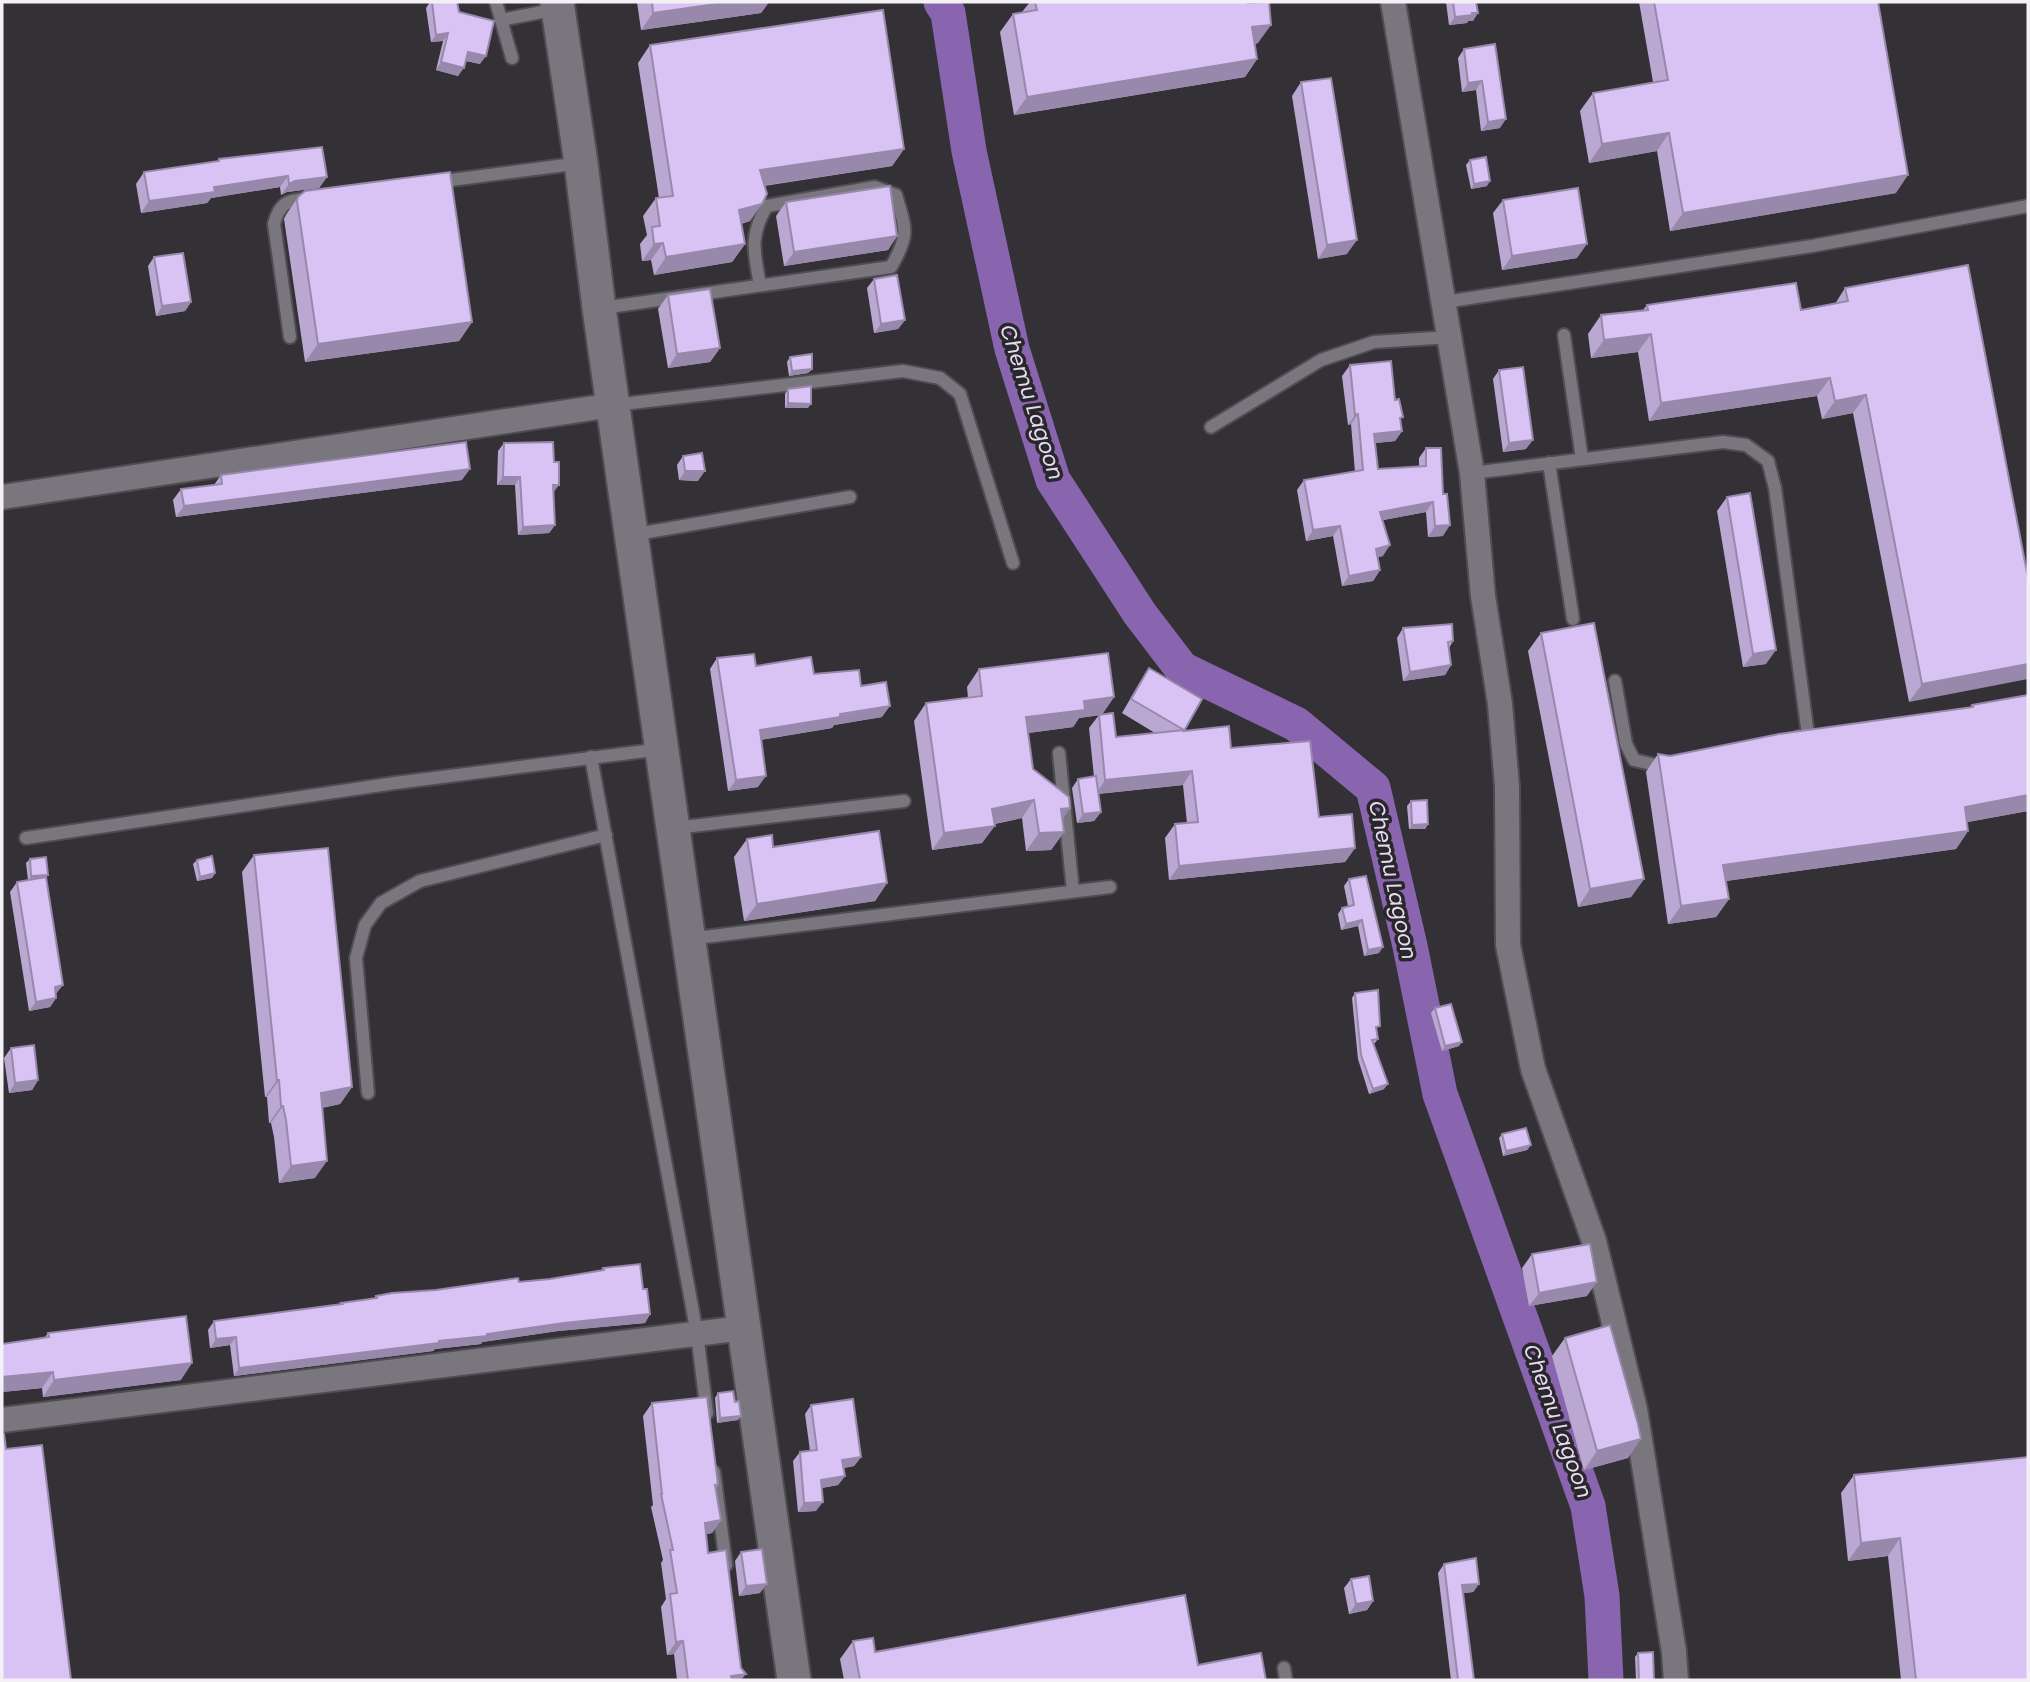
<svg xmlns="http://www.w3.org/2000/svg" width="2030" height="1682" font-family="Poppins,sans-serif">
<style>
.lines{fill:none;stroke-linecap:round;stroke-linejoin:round}
.river{stroke:#8a65af;stroke-width:35}
.lane-casing{stroke:#4f4d52;stroke-width:16}
.street-casing{stroke:#4f4d52;stroke-width:28}
.secondary-casing{stroke:#4f4d52;stroke-width:37}
.lane{stroke:#79777d;stroke-width:12}
.street{stroke:#79777d;stroke-width:24}
.secondary{stroke:#79777d;stroke-width:33}
.wall{fill:#bba8d2}
.shaded-wall{fill:#9888ab}
.building{fill:#d9c3f4;stroke:#9888ab;stroke-width:2}
.labels{text-anchor:middle;dominant-baseline:central;stroke-width:7;stroke-linejoin:round;paint-order:stroke}
.water-label{font-size:21px;font-style:italic;fill:#e5dcf0;stroke:#2a272c}
</style>
<rect width="100%" height="100%" fill="#343136"/>
<g class="lines">
<path class="river" d="M941,2l7,11 21,138 43,198 41,131 87,134 42,55 114,55 77,64 37,158 30,148 148,412 14,90 4,84"/>
<defs>
<path id="lane" d="M496,2l16,56
M501,20l56,-11
M436,182l145,-19
M1444,302l368,-56 216,-40
M602,308l289,-41c19,-33 15,-37 5,-72l-21,-8 -108,19c-18,30 -13,46 -7,79
M1564,335l18,124
M290,337l-16,-113c6,-23 14,-23 36,-26
M614,405l289,-34 37,7 20,16 53,169
M1211,427l110,-67 53,-18 76,-5
M1549,463l24,156
M1472,473l251,-31 23,3 22,16 7,27 33,247 -10,2
M631,535l219,-38
M1615,681l11,63 8,16 22,5 11,-2
M1059,753l14,138
M591,757l106,577 10,79
M675,828l229,-27
M26,838l369,-55 266,-34
M688,939l422,-52
M368,1093l-12,-135 9,-33 16,-22 39,-22 186,-46
M714,1472l12,93
M1284,1668l2,12"/>
<path id="street" d="M1393,2l79,471 11,123 17,108 7,82 1,159 25,124 61,172 41,168 39,243 2,28
M2,497l611,-92
M2,1420l741,-92"/>
<path id="secondary" d="M557,2l24,161 18,145 195,1372"/>
</defs>
<use href="#lane" class="lane-casing"/>
<use href="#street" class="street-casing"/>
<use href="#secondary" class="secondary-casing"/>
<use href="#lane" class="lane"/>
<use href="#street" class="street"/>
<use href="#secondary" class="secondary"/>
</g>
<path class="wall" d="M430,2h27l2,10 21,52 -14,-3 -8,15 -22,-6 7,-29 -12,1 -5,-34z
M637,2h132l-8,11 -120,17z
M1030,2h217l11,41 -3,1 2,15 -12,18 -231,38 -14,-83 13,-18 9,-2z
M1446,2h30l-3,19h-5l-1,2 -18,2z
M1639,2h239l18,191 -226,38 -13,-80 -68,12 -9,-52 13,-18 60,-11z
M1495,44l5,84 -19,3 -5,-41 -14,2 -4,-34 6,-9z
M650,45l254,104 -12,17 -128,20 -14,35 -9,3 4,20 -13,18 -78,13 -3,-15 -9,1 -2,-17 7,-9 -4,-19 13,-18h3l-21,-135z
M1301,82l46,172 -29,5 -26,-163z
M219,159l108,18 -8,11 -32,4 -6,3 -1,-8 -69,11 -4,5 -66,10 -5,-29 8,-12 73,-10z
M1470,160l17,26 -16,3 -5,-24z
M298,197l174,125 -13,19 -154,21 -21,-143 2,-4z
M1503,200l74,58 -75,12 -9,-57z
M786,202l111,34 -9,14 -104,16 -8,-50z
M154,257l37,45 -6,9 -29,5 -8,-50z
M874,279l31,41 -7,9 -24,4 -7,-45z
M1845,288l183,290 -119,124 -56,-289 -31,6 -5,-23 -168,25 -11,-69 -47,6 -3,-24 13,-19 42,-5 4,-5 154,5 34,-6z
M668,295l52,53 -10,14 -42,6 -10,-59z
M790,357l22,12 -4,4 -19,3 -2,-14z
M1350,365l45,35 7,31 -7,10 -20,2 3,26 41,-3v-8l7,-10 17,88 -15,1 -2,-25 -43,8v36l-5,1 2,13 -7,11 -31,5 -9,-50 -27,5 -9,-51 7,-10 51,-8 -4,-48 -3,1 -6,-49z
M1499,370l27,79 -23,3 -10,-73z
M788,389l20,19h-23v-14z
M504,443l51,82 -6,8 -31,2 -3,-50h-18l1,-34z
M683,456l15,25 -19,-1 -2,-15z
M221,475l241,5 -286,37 -3,-17 8,-11 33,-4z
M1727,497l39,167 -23,3 -26,-156z
M1403,628l50,13 -4,7 2,17 -6,10 -42,6 -6,-43z
M1541,633l103,246 -13,18 -53,10 -50,-256z
M717,658l39,8 58,8 47,12 21,31 -48,8 -2,3 -71,12 -3,47 -30,4 -18,-122z
M1149,668l35,63 47,17 88,69 36,31 -10,14 -176,18 -4,-42 10,-14 12,-1 -4,-38 -85,9 3,18 -7,9 -17,2 -5,-35 6,-9 16,-2 -5,-49 10,-13 -20,3 -6,9 -45,6 5,36 29,50 2,13 -13,18 -25,1 -4,-33 -27,6 -13,19 -50,7 -18,-129 12,-18 42,-5 -1,-11 12,-18 135,28 -12,17 14,23 39,-4 -33,-20 18,-31z
M2028,695v116l-61,11 1,9 -12,18 -230,32 3,18 -13,18 -48,7 -22,-152 12,-18 12,2 301,-49 1,-2z
M1411,801l17,23 -3,5h-16l-2,-23z
M747,839l26,8 114,36 -12,18 -131,20 -10,-64z
M254,855l98,232 -12,17 -18,4 -7,70 -36,5 -5,-46 -3,-14h-2l-2,-26h-2l-23,-225z
M30,859l18,16 -2,2 10,117v4l-6,9 -21,4 -19,-119 7,-10 11,-2 -2,-17z
M197,860l18,13 -3,5 -15,3 -4,-17z
M1349,879l30,74 -15,3 -6,-30 -17,4 -3,-16 4,-6 6,-2 -4,-20z
M1355,993l22,38 1,8 -4,5 10,45 -15,5 -11,-35 -6,-61z
M1435,1008l24,38 -17,5 -11,-38z
M11,1048l27,32 -6,10 -23,3 -5,-35z
M1502,1134l29,11 -4,5 -24,6 -4,-18z
M1532,1254l55,42 -58,10 -7,-38z
M603,1268l40,21 7,25 -5,9 -87,8 -76,11 -1,2 -46,5 -2,2 -199,25 -4,-31 -20,3 -2,-18 6,-9 126,-16 1,-2 34,-5 1,-2 174,-17 52,-9z
M48,1333l133,47 -138,17 -1,-9 -40,4v-48l43,-7z
M1565,1338l63,120 -44,12 -32,-114z
M718,1393l17,9 3,18 -21,3 -2,-25z
M652,1403l66,81 -2,4 5,32 -9,13 -6,1 2,19 33,127h-64l-3,-26 -7,1 -6,-48 5,-8 -5,-36 2,-3 -12,-53 2,-2 -10,-89z
M811,1405l50,52 -7,9 -10,2 1,8 -7,9 -16,3 -6,23 -18,1 -5,-51 7,-9 10,-1 -5,-37z
M1854,1475l174,205h-127l-13,-124 -40,5 -7,-68z
M741,1552l19,41 -21,3 -4,-35z
M1444,1564l35,20 -6,8 -10,1 11,87h-23l-13,-107z
M1351,1579l22,22 -6,9 -18,4 -5,-26z
M853,1641l22,11 323,13 68,15h-422l-4,-21z
M1638,1653l16,27h-18l-1,-23z"/>
<path class="shaded-wall" d="M730,2h39l-8,11 -120,17 12,-17z
M1478,13l-5,8h-5l-1,2 -18,2 6,-8z
M1271,25l-13,18 -19,2 13,-18z
M448,33l-5,8 -12,1 5,-7z
M468,52l18,4 -6,8 -18,-4z
M1257,59l-12,18 -231,38 13,-18z
M441,62l23,6 -6,8 -22,-6z
M1482,81l-6,9 -14,2 6,-9z
M1506,119l-6,9 -19,3 7,-9z
M1669,133l-12,18 -68,12 13,-19z
M904,149l-12,17 -144,22 12,-18z
M1908,175l-12,18 -226,38 13,-18z
M288,176l-8,11 -69,11 -4,5 -66,10 8,-12 65,-14z
M327,177l-8,11 -32,4 -6,3 8,-11 6,-3z
M1490,181l-3,5 -16,3 3,-5z
M762,204l-12,17 -24,6 13,-17z
M897,236l-9,14 -104,16 10,-14z
M1357,240l-10,14 -29,5 9,-14z
M663,243l-12,17 -9,1 12,-17z
M745,244l-13,18 -78,13 12,-18z
M1587,244l-10,14 -75,12 10,-14z
M191,302l-6,9 -29,5 6,-10z
M905,320l-7,9 -24,4 7,-9z
M472,322l-13,19 -154,21 13,-18z
M1651,334l-13,18 -47,6 13,-18z
M720,348l-10,14 -42,6 9,-14z
M812,369l-4,4 -19,3 3,-5z
M1830,378l-13,18 -168,25 12,-18z
M1866,395l-13,18 -31,6 13,-18z
M788,403l23,1 -3,4h-23z
M1358,414l-7,10 -3,1 7,-10z
M1402,431l-7,10 -28,3 7,-10z
M1533,440l-7,9 -23,3 6,-9z
M470,469l-8,11 -286,37 8,-11z
M685,471h20l-7,10 -19,-1z
M503,477h17l-5,8h-18z
M553,485h6l-6,8z
M1433,502l-7,10 -53,10 7,-10z
M555,525l-6,8 -31,2 5,-8z
M1450,525l-7,11 -15,1 7,-11z
M1340,526l-7,10 -27,5 7,-11z
M1390,545l-7,11 -14,3 7,-10z
M1380,570l-7,11 -31,5 7,-10z
M1776,650l-10,14 -23,3 10,-13z
M2028,664v15l-119,23 13,-18z
M1451,665l-6,10 -42,6 7,-9z
M1114,697l-12,18 -23,3 -6,9 -59,8 12,-18 58,-16z
M890,706l-8,11 -48,8 -2,3 -80,13 8,-11z
M1192,771l-9,14 -87,9 9,-14z
M766,776l-8,11 -30,4 8,-11z
M2028,795v16l-76,14 13,-18z
M1034,800l-12,18 -42,9 12,-18z
M1070,808l-12,18 3,-17z
M1101,812l-7,9 -17,2 6,-9z
M1428,824l-3,5h-16l3,-4z
M995,826l-13,17 -50,7 12,-17z
M1968,831l-12,18 -245,34 12,-18z
M1064,832l-13,18 -25,1 13,-18z
M1355,848l-10,14 -176,18 10,-14z
M215,873l-3,5 -15,3 3,-4z
M48,875l-3,4 -17,2 3,-5z
M1644,879l-13,18 -53,10 12,-18z
M887,883l-12,18 -131,20 13,-17z
M1729,899l-13,18 -48,7 13,-18z
M1362,920l-4,6 -17,4 5,-6z
M1383,947l-4,6 -15,3 4,-6z
M63,985l-7,9 -8,2 7,-9z
M56,998l-6,9 -21,4 7,-9z
M1462,1042l-3,4 -17,5 3,-5z
M38,1080l-6,10 -23,3 6,-10z
M277,1080h2l-12,17h-2z
M1388,1084l-4,5 -15,5 4,-5z
M352,1087l-12,17 -31,6 12,-17z
M281,1106h2l-12,17h-2z
M1531,1145l-4,5 -24,6 3,-5z
M327,1161l-12,17 -36,5 12,-17z
M1597,1282l-10,14 -58,10 10,-13z
M650,1314l-5,9 -87,8 -76,11 -1,2 -46,5 -2,2 -199,25 5,-8 325,-45z
M236,1337l-6,8 -20,3 6,-9z
M192,1363l-11,17 -138,17 11,-17z
M53,1372l-11,16 -40,4v-15z
M741,1416l-3,4 -21,3 3,-5z
M1641,1439l-13,19 -44,12 13,-19z
M861,1457l-7,9 -18,3 6,-9z
M845,1476l-7,9 -24,4 7,-9z
M823,1502l-7,9 -18,1 6,-9z
M721,1520l-9,13 -16,3 9,-13z
M1900,1538l-12,18 -40,5 13,-18z
M767,1584l-7,9 -21,3 7,-10z
M1479,1584l-6,8 -17,2 6,-9z
M1373,1601l-6,9 -18,4 7,-10z
M683,1641l-9,13 -7,1 9,-13z
M746,1674l-5,6h-13l3,-4z"/>
<path class="building" d="M432,2h25l2,10 35,9 -8,35 -18,-4 -4,16 -23,-6 7,-29 -12,2z
M652,2h78l-77,11z
M1035,2h212l1,1 21,-1 2,23 -19,2 5,32 -230,38 -14,-83 24,-4z
M1453,2h23l2,11h-6l1,2 -18,2z
M1654,2h224l30,173 -225,38 -14,-80 -67,11 -9,-51 75,-13z
M883,10l21,139 -144,21 7,24 -5,10 -23,6 6,34 -79,13 -3,-14 -9,1 -2,-17 8,-1 -4,-28 17,-2 -23,-151z
M1495,44l11,75 -18,3 -6,-41 -14,2 -4,-34z
M1331,78l26,162 -30,5 -26,-163z
M322,147l5,30 -32,4 -6,3 -1,-8 -74,11 1,5 -66,9 -5,-29 75,-11v-2z
M1486,157l4,24 -16,3 -4,-24z
M450,172l22,150 -154,22 -21,-143 1,-4 7,-6z
M890,186l7,50 -103,16 -8,-50z
M1578,188l9,56 -75,12 -9,-56z
M183,253l8,49 -29,4 -8,-49z
M1968,265l60,313v86l-106,20 -56,-289 -31,6 -5,-23 -169,25 -10,-69 -47,6 -3,-25 47,-5 -1,-5 149,-22 5,27 47,-9 -3,-13z
M897,275l8,45 -24,4 -7,-45z
M710,289l10,59 -43,6 -9,-59z
M812,354v15l-20,2 -2,-14z
M1391,361l4,39 4,-1 4,18 -3,1 2,13 -28,3 4,35 48,-3v-18h15l2,46h4l3,31 -15,1 -2,-24 -53,10 10,33 -14,4 4,21 -31,6 -9,-50 -27,4 -9,-50 59,-10 -5,-56 -3,1 -5,-50z
M1523,367l10,73 -24,3 -10,-73z
M811,386v18l-23,-1v-14z
M466,442l4,27 -286,37 -3,-17 41,-5 -1,-9z
M553,442l1,20h5v23h-6l2,40 -32,2 -3,-50h-17l1,-34z
M702,453l3,18h-20l-2,-15z
M1750,493l26,157 -23,4 -26,-157z
M1594,623l50,256 -54,10 -49,-256z
M1452,624l1,17 -5,1 3,23 -41,7 -7,-44z
M1108,653l6,44 -30,4 1,9 -59,7 7,52 36,28 1,11 -9,1 3,23 -25,1 -5,-33 -42,9 3,17 -51,7 -18,-130 56,-7 -3,-27z
M754,654l2,12 55,-9 3,17 45,-4 2,16 25,-4 4,24 -50,8v3l-80,13 6,46 -30,4 -19,-122z
M1149,668l53,31 -18,32 45,-5 2,22 79,-7 9,76 33,-3 3,34 -176,18 -4,-42 23,-2 -6,-51 -87,9 -6,-65 14,-2 3,24 68,-7 -53,-31z
M2028,695v100l-63,12 3,24 -245,34 6,34 -48,7 -23,-152 12,2 109,-22 194,-27 -1,-2z
M1096,776l5,36 -18,2 -5,-35z
M1427,800l1,24 -16,1 -1,-24z
M879,831l8,52 -130,21 -10,-65 25,-4 1,12z
M328,848l24,239 -31,6 6,68 -36,5 -5,-46 -3,-14h-2l-2,-26h-2l-23,-225z
M212,856l3,17 -15,4 -3,-17z
M46,857l2,18 -17,1 -1,-17z
M1366,876l17,71 -15,3 -6,-30 -16,4 -4,-16 12,-3 -5,-26z
M46,877l17,108 -8,2 1,11 -20,4 -19,-120z
M1378,990l2,36 -4,1 2,12 -6,1 16,44 -15,5 -12,-34 -6,-62z
M1451,1004l11,38 -17,4 -10,-38z
M34,1045l4,35 -23,3 -4,-35z
M1526,1128l5,17 -25,6 -4,-17z
M1590,1244l7,38 -58,11 -7,-39z
M640,1264l3,25h4l3,25 -86,9 -77,11v2l-48,5v2l-200,25 -3,-31 -20,2 -2,-18 128,-17 -1,-1 36,-5 -1,-2 16,-3 44,-3 82,-12 1,4 31,-3 54,-9 -1,-2z
M186,1316l6,47 -138,17 -1,-8 -51,5v-33l47,-7 -1,-4z
M1610,1325l28,99 3,15 -44,12 -32,-113z
M733,1391l2,11 4,-1 2,15 -21,2 -2,-25z
M707,1397l11,87 -3,1 6,35 -16,3 3,30 18,-3 15,118 5,6 -15,2 1,4h-44l-5,-39 -7,1 -6,-48 7,-1 -7,-43h3l-12,-56h1l-10,-91z
M853,1399l8,58 -19,3 3,16 -24,4 2,22 -19,1 -4,-51 17,-2 -6,-45z
M4,1434l2,15 36,-4 29,235h-69v-245z
M2028,1457v223h-112l-16,-142 -39,5 -7,-68z
M762,1549l5,35 -21,2 -5,-34z
M1476,1558l3,26 -17,1 12,95h-16l-14,-116z
M1369,1576l4,25 -17,3 -5,-25z
M1185,1595l13,70 63,-12 5,27h-406l-7,-39 20,-3 2,14z
M1653,1652l1,28h-15l-1,-27z"/>
<g class="labels">
<g class="water-label">
<text transform="translate(1032 402) rotate(72)">Chemu Lagoon</text>
<text transform="translate(1393 880) rotate(78)">Chemu Lagoon</text>
<text transform="translate(1558 1421) rotate(70)">Chemu Lagoon</text>
</g>
</g>
<rect width="2030" height="1682" fill="none" stroke="#f3f1f5" stroke-width="7"/>
</svg>
